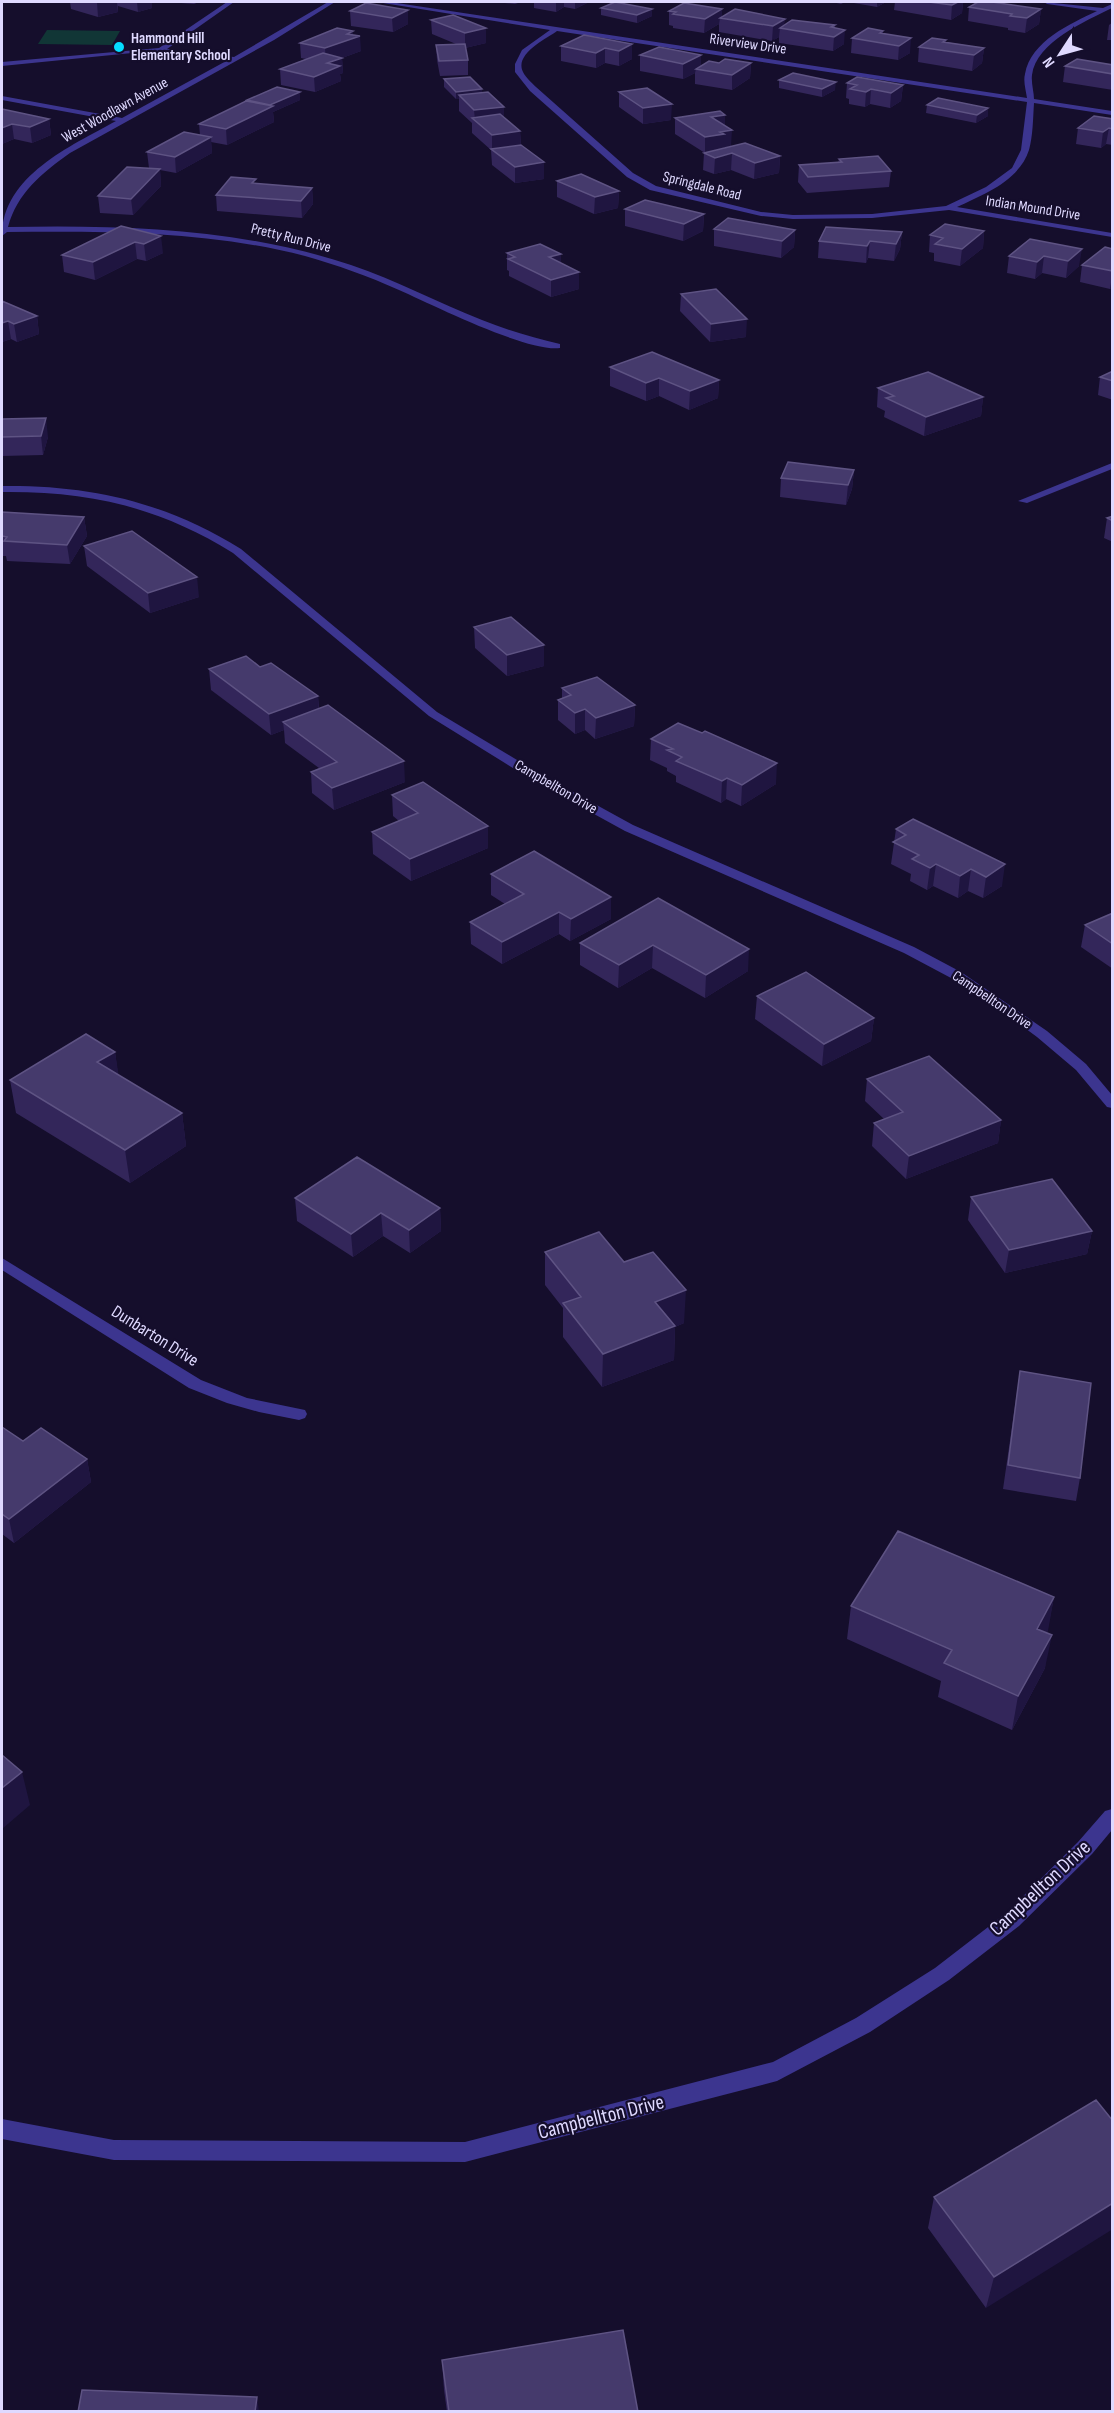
<svg xmlns="http://www.w3.org/2000/svg" width="1114" height="2413" font-family="'Sofia Sans Condensed',sans-serif">
<style>
.green{fill:#113636}
.lines{fill:none;stroke-linecap:round;stroke-linejoin:round}
.minor{fill:#3c358f;fill-rule:evenodd}
.wall{fill:#33265a}
.shaded-wall{fill:#1f1540}
.building{fill:#453a6c;stroke:#5e5383;stroke-width:1.5}
.poi-dot{fill:#05ddff;stroke:#150e2c;stroke-width:2}
.labels{text-anchor:middle;dominant-baseline:central;stroke-width:4.5;stroke-linejoin:round;paint-order:stroke}
.far-poi-label{font-size:15px;font-weight:bold;fill:#dfd9ff;stroke:#150e2c;text-anchor:start}
.far-street-label{font-size:15px;fill:#dfd9ff;stroke:#150e2c}
.street-label{font-size:18px;fill:#dfd9ff;stroke:#150e2c}
.near-street-label{font-size:21px;fill:#dfd9ff;stroke:#150e2c}
</style>
<rect width="100%" height="100%" fill="#150e2c"/>
<path class="green" d="M47,30l73,1 -8,14 -74,-1z"/>
<g class="lines">
<path class="minor" d="M227,2h7l-67,47 67,8 94,-55h7l-61,38 -204,113c-28,20 -53,40 -62,74 116,-2 232,1 343,38 45,15 87,38 131,55 25,10 51,18 78,24v4c-34,4 -127,-43 -161,-58 -31,-14 -62,-25 -94,-34 -97,-25 -199,-25 -298,-24l-5,4c0,-60 69,-90 114,-115l-114,-21v-4l120,22 106,-58 -76,-9 -150,15v-4l157,-14z
M377,2h13l637,96c-1,-7 -4,-17 -2,-24 6,-33 45,-50 72,-63l-50,-7 -3,-2 59,6 9,-4v4c-26,13 -76,34 -80,67 -1,8 2,17 2,24l78,12v4l-78,-12c-1,15 -1,33 -5,47 -10,31 -45,44 -72,57l155,26v4l-163,-27 -77,8 -79,1 -32,-3 -111,-26 -23,-13 -97,-86 -15,-19v-8l7,-14 28,-20zM557,31l470,71 -6,48 -9,18 -26,19 -40,19 -74,8 -79,1 -32,-3 -105,-26 -23,-13 -97,-86c-4,-4 -10,-9 -13,-15 -9,-18 23,-33 34,-41z
M1112,463v6l-85,34 -9,-2z
M2,486c89,-1 163,16 239,63l196,163 105,63 91,50 281,122 47,25 86,59 39,33 26,31v13l-5,-1 -31,-37 -39,-33 -42,-31 -44,-28 -47,-25 -279,-122 -91,-50 -105,-65 -196,-163c-74,-46 -144,-62 -231,-61z
M2,1258l199,122 46,18 58,12 2,4 -2,4 -6,2 -40,-8 -32,-9 -38,-15 -187,-118z
M1112,1809v21l-20,24 -73,72 -70,54 -79,52 -93,49 -312,81 -351,-2 -112,-21v-20l112,21 351,2 308,-80 83,-44 79,-50 70,-54 73,-72 27,-31z"/>
</g>
<path class="wall" d="M70,2h82v6l-14,4 -20,-6v6l-20,5 -27,-8z
M168,2h31l-5,2z
M494,2h27l-6,2z
M534,2h55l-14,7 -11,-2 -8,5 -22,-4z
M832,2h13l-4,2z
M848,2h38l-9,5z
M895,2h68l-1,11 -11,7 -57,-10z
M366,3l42,21 -15,8 -42,-6 -1,-15z
M969,7l72,2 -2,15 -14,9 -17,-3v-2l-40,-7z
M601,8l51,1v7l-15,7 -36,-8z
M722,9v8l62,8h51v3l9,16 -11,7 -54,-8v-6l-7,4 -53,-9v-8l-15,9 -31,-5v-2l-4,-1v-14z
M431,20l55,8v15l-21,5 3,12v15l-28,1 -3,-16 -1,-15 20,-1 -24,-10z
M1113,22v18h-6l2,-15z
M883,31v2l27,20 -12,7 -47,-7 1,-15z
M353,35l8,16 -19,7 1,15 -3,1 1,7 -26,11 -34,-7 -1,-16 26,-10 -5,-1 -1,-15z
M946,40v2l38,6 -2,15 -10,8 -54,-9 1,-15z
M632,44v15l-13,7 -14,-3 -9,5 -35,-7v-15z
M640,55h61v10l18,-2h32l-1,15 -18,12 -37,-6v-11l-12,6 -43,-8z
M1113,65v25l-50,-8 2,-16z
M444,79l38,10v4l22,14v11l16,13 1,14 23,34 -29,4 -23,-18 -1,-15 -19,-17v-10l-13,-12v-12h-3l-12,-12z
M779,80l56,10 -13,7 -43,-9z
M847,83l56,2 -2,16 -11,7 -20,-4 -5,3 -16,-3v-5l-3,-1z
M300,92v8l-27,12 1,10 -47,23 -16,-3 1,11 -36,20 -16,-3 1,16 -28,29 -33,-2 -2,-17 51,-28 -2,-16 53,-17 -1,-11 48,-23v-1z
M619,92l52,28 -28,4 -24,-17z
M927,105l61,3v8l-12,7 -50,-10z
M2,109l47,10 2,16 -19,8 -18,-4 -12,5z
M725,115v11l6,20 -7,1v1l56,8 -1,17 -25,6 -23,-9 -17,4 -11,-4 1,-17h1l-30,-19v-16z
M1113,119v26l-7,-1 -5,4 -25,-4 2,-16z
M839,159l52,12 -2,16 -82,6 -9,-11 1,-17 39,-2z
M557,181l62,10 -1,17 -24,6 -37,-17z
M256,184l56,4 1,16 -11,14 -85,-7 -1,-16z
M625,209l79,5 -1,17 -20,10 -58,-15z
M121,226l42,27 -17,8 -9,-2 -42,21 -31,-8 -2,-17z
M714,229l81,1 -1,17 -13,11 -67,-12z
M984,231l-1,17 -23,18 -26,-5v-8l-5,-1 1,-17z
M902,232l-2,17 -6,12 -26,-3 -2,5 -48,-5 1,-17z
M1030,239l49,27 -13,12 -24,-5 -7,6 -28,-6 2,-17z
M1113,249v38l-3,2 -30,-7 2,-17z
M507,253l54,10 18,9v17l-28,8 -42,-21v-5l-2,-1z
M681,294l65,43 -36,5 -30,-31z
M2,301l35,15 2,18 -22,8 -6,-3 -9,3z
M610,367l109,13 -1,18 -29,12 -30,-14 -13,5 -36,-15z
M1113,371v29l-15,-5 2,-18z
M878,388l105,9 -2,19 -57,20 -40,-19 1,-6 -8,-4z
M2,419l46,18 -5,18 -41,1z
M854,470l-2,19 -6,16 -66,-8 1,-19z
M2,512l82,5 3,19 -17,28 -63,-3 -1,-5h-4z
M1113,516v26l-9,-4 3,-20z
M84,546l115,51 -49,16 -63,-47z
M474,627l70,39 -37,10 -32,-28z
M260,667l58,29 1,13 86,73 -71,28 -22,-17 -1,-21 8,-4 -34,-25 -1,-13 -13,5 -60,-45 -2,-21z
M562,688l73,17 -1,21 -39,13 -10,-9 -10,4 -17,-14v-20l4,-2z
M651,739l125,45 -35,22 -15,-7 -5,4 -45,-21v-6l-9,-5v-3l-17,-8z
M392,795l96,31v22l-77,33 -38,-27 -1,-22 27,-11 -6,-5z
M913,819l89,67 -19,12 -15,-7 -10,7 -25,-12 -6,4 -17,-9 1,-7 -20,-10 5,-35z
M491,874l120,23v22l-41,22 -11,-7 -57,30 -31,-20 -1,-22 35,-18 -14,-9z
M658,898l90,73 -43,27 -53,-30 -34,20 -38,-23v-22z
M1113,913v56l-32,-22 4,-22z
M757,996l117,22 -3,23 -49,25 -67,-47z
M115,1052l3,23 64,38 4,33 -56,37 -114,-70 -6,-33z
M867,1079l134,41 -3,23 -92,36 -34,-33 2,-23 10,-4 -19,-18z
M971,1197l121,34 -5,23 -82,19 -37,-53z
M295,1198l145,10 1,23 -31,22 -27,-17 -30,21 -56,-36z
M545,1252l79,10 60,61 -9,4 -1,33 -72,27 -39,-50v-29l-18,-23z
M1020,1371l60,107 -4,23 -73,-12z
M2,1427l21,14 64,18 4,23 -77,61 -12,-9z
M1054,1597l-7,35 -2,36 -33,62 -74,-33 3,-16 -94,-42 4,-33z
M1096,2100l-110,208 -58,-80 6,-31z
M442,2360l196,52h-191l-3,-22z"/>
<path class="shaded-wall" d="M97,2h20l1,10 -20,5z
M137,2h15v6l-14,4z
M556,2h8v5l-8,5z
M575,2h14l-14,7z
M877,2h9l-9,5z
M958,2h5l-1,11 -11,7 1,-15z
M652,9v7l-15,7v-8z
M722,9v9h-2l-1,6 -15,9 1,-14z
M1041,9l-2,15 -14,9 2,-15z
M408,10v14l-15,8 -1,-14z
M785,19l-1,10 -4,-1 -1,9 -7,4 1,-15z
M486,28v15l-21,5v-15z
M845,30l-1,14 -11,7 1,-14z
M353,31v8l7,-3 1,15 -19,7 1,15 -3,1 1,7 -26,11 -1,-15 13,-14h-1l-1,-15 22,-14z
M911,38l-1,15 -12,7 1,-14z
M632,44v15l-13,7v-15z
M605,48v15l-9,5v-15z
M984,48l-2,15 -10,8 2,-16z
M701,55v14h-5l-1,4 -12,6v-15z
M751,63l-1,15 -18,12v-15z
M836,82l-1,8 -13,7v-8z
M903,85l-2,16 -11,7 1,-15z
M482,89v8l-23,-2v4h-3v-7z
M871,89l-1,15 -5,3 1,-15z
M300,92v8l-27,12 1,10 -47,23 -1,-16 44,-21v-3z
M672,104l-1,16 -28,4v-16z
M504,107v15l-29,-2 -1,-10z
M988,108v8l-12,7 1,-8z
M725,115v16l-14,-14z
M49,119l2,16 -19,8 -2,-16z
M12,124l2,15 -12,5v-16z
M1109,128l-3,16 -5,4 2,-16z
M732,130l-1,16 -7,1v3l-19,3v-16l15,-5z
M520,131l1,16 -29,4v-16z
M211,137l1,16 -36,20 -1,-16z
M732,153l-1,17 -17,4 1,-16z
M780,156l-1,17 -25,6 1,-16z
M544,162v17l-29,4v-16z
M160,169l1,17 -28,29 -2,-16z
M312,188l1,16 -11,14 -1,-17z
M619,191l-1,17 -24,6 1,-17z
M704,214l-1,17 -20,10 1,-17z
M795,230l-1,17 -13,11 1,-17z
M984,231l-1,17 -23,18 2,-17z
M902,232l-2,17 -6,12 2,-17z
M161,236l2,17 -17,8 -2,-17z
M870,241l-2,17 -2,5 1,-17z
M135,242l2,17 -42,21 -2,-18z
M1082,249l-3,17 -13,12 2,-17z
M561,254v17l-12,-14z
M1044,256l-2,17 -7,6 2,-17z
M1113,271v16l-3,2z
M579,272v17l-28,8v-17z
M37,316l2,18 -22,8 -3,-18z
M747,319l-1,18 -36,5 1,-18z
M8,321l3,18 -9,3v-19z
M659,378v18l-13,5v-18z
M719,380l-1,18 -29,12 1,-19z
M983,397l-2,19 -57,20 2,-19z
M46,418l2,19 -5,18 -2,-19z
M854,470l-2,19 -6,16 2,-20z
M84,517l3,19 -17,28 -3,-19z
M197,577l2,20 -49,16 -2,-20z
M544,645v21l-37,10v-21z
M318,696l1,21 -36,5 1,8 -13,5 -2,-21z
M635,705l-1,21 -39,13 1,-21z
M585,709v21l-10,4v-21z
M404,761l1,21 -71,28 -2,-22z
M777,763l-1,21 -35,22 1,-21z
M727,778l-1,21 -5,4 1,-22z
M488,826v22l-77,33 -1,-22z
M936,864l-3,22 -6,4 3,-22z
M1005,864l-3,22 -19,12 3,-21z
M971,869l-3,22 -10,7 2,-22z
M611,897v22l-41,22 1,-22z
M559,912v22l-57,30v-22z
M653,945l-1,23 -34,20 1,-23z
M749,949l-1,22 -43,27 1,-23z
M874,1018l-3,23 -49,25 2,-22z
M115,1052l5,32 -23,-22z
M182,1113l4,33 -56,37 -5,-33z
M1001,1120l-3,23 -92,36 3,-23z
M440,1208l1,23 -31,22 -1,-23z
M381,1213l2,23 -30,21 -2,-23z
M1092,1231l-5,23 -82,19 4,-23z
M686,1290l-2,33 -9,4 -1,33 -72,27 1,-33 52,-52z
M87,1459l4,23 -77,61 -5,-24z
M1054,1597l-6,34 -18,31 7,-33z
M1052,1635l-7,33 -33,62 6,-34z
M22,1772l8,33 -28,24v-41z
M1113,2203v26l-127,79 8,-31z
M257,2397l2,15h-4z"/>
<path class="building" d="M615,2l37,7 -15,6 -36,-7z
M929,2h29l-6,3z
M978,2h14l49,7 -14,9 -17,-2 2,-2 -43,-7z
M366,3l42,7 -16,8 -42,-7z
M684,3l38,6 -17,10 -32,-5 3,-2 -7,-1z
M735,9l50,10 -12,7 -53,-8z
M453,15l33,13 -21,5 -34,-13z
M792,20l43,5 -4,2 14,3 -11,7 -54,-9z
M337,28l16,3 -6,3 13,2 -35,12 -25,-5z
M868,28l15,3 -3,2 31,5 -12,8 -47,-8z
M584,35l48,9 -13,7 -14,-3 -9,5 -35,-7z
M932,38l14,2 -3,2 41,6 -10,7 -55,-8z
M465,44l3,16 -29,1 -3,-16z
M659,47l42,8 -18,9 -43,-9z
M323,53l19,5 -15,5 13,3 -26,11 -34,-8z
M725,59l26,4 -19,12 -36,-6 13,-8 10,2z
M1077,59l36,6v9l-48,-8z
M793,73l43,9 -14,7 -43,-9z
M470,77l12,12 -26,3 -12,-13z
M857,77l46,8 -12,8 -20,-4 -5,3 -16,-3 7,-4 -10,-2z
M277,87l23,5 -30,13 -23,-5z
M647,88l25,16 -29,4 -24,-16z
M488,92l16,15 -30,3 -15,-15z
M938,98l50,10 -11,7 -50,-10z
M246,101l27,5 -47,23 -27,-5z
M2,109l47,10 -19,8 -18,-3 -10,4z
M720,111l5,4 -14,2 21,13 -12,2 4,2 -19,3 -30,-19z
M500,114l20,17 -28,4 -20,-17z
M1094,116l19,3v10l-4,-1 -6,4 -25,-4z
M184,132l27,5 -36,20 -28,-5z
M745,143l35,13 -25,7 -23,-10 -17,5 -11,-5z
M521,145l23,17 -29,5 -24,-18z
M878,156l13,15 -83,6 -9,-12 43,-3 -3,-3z
M127,167l33,2 -29,30 -33,-3z
M581,174l38,17 -24,6 -38,-16z
M231,177l25,2 -4,4 60,5 -11,13 -85,-6z
M645,200l59,14 -20,10 -59,-15z
M728,218l67,12 -13,11 -68,-12z
M945,224l39,7 -22,18 -27,-5 8,-6 -13,-3z
M121,226l40,10 -17,8 -9,-2 -42,20 -31,-7z
M826,227l76,5 -6,12 -26,-3 -3,5 -48,-5z
M1030,239l52,10 -14,12 -24,-5 -7,6 -28,-6z
M540,244l21,10 -12,3 30,15 -28,8 -43,-21 7,-2 -8,-4z
M1105,247l8,2v22l-31,-6z
M716,289l31,30 -36,5 -30,-30z
M2,301l35,15 -23,8 -6,-3 -6,2z
M652,352l67,28 -29,11 -31,-13 -13,5 -36,-16z
M1113,371v10l-13,-4z
M928,372l55,25 -57,20 -40,-19 8,-2 -16,-8z
M46,418l-5,18 -39,1v-18z
M788,462l66,8 -6,15 -67,-7z
M2,512l82,5 -17,28 -63,-4 3,-4 -5,-1z
M1113,516v5l-6,-3z
M132,531l65,46 -49,16 -64,-47z
M511,617l33,28 -37,10 -33,-28z
M246,656l14,11 11,-4 47,33 -49,18 -60,-45z
M597,677l38,28 -39,13 -11,-9 -10,4 -17,-13 13,-5 -9,-7z
M328,705l76,56 -72,27 -21,-16 26,-10 -54,-40z
M678,723l24,10 3,-2 72,32 -35,22 -15,-7 -5,3 -46,-20 6,-4 -15,-7 6,-1 -22,-10z
M423,782l65,44 -78,33 -38,-27 46,-19 -26,-18z
M913,819l92,45 -19,13 -15,-8 -11,7 -24,-12 -6,4 -18,-9 7,-4 -26,-13 13,-7 -10,-6z
M534,851l77,46 -40,22 -12,-7 -57,30 -32,-20 54,-28 -33,-20z
M658,898l91,51 -43,26 -53,-30 -34,20 -39,-22z
M1113,913v31l-28,-19z
M806,972l68,46 -50,26 -67,-48z
M86,1034l29,18 -18,10 85,51 -57,37 -115,-70z
M929,1056l72,64 -92,36 -35,-33 29,-11 -36,-33z
M357,1157l83,51 -31,22 -28,-17 -30,21 -56,-36z
M1052,1179l40,52 -83,19 -38,-53z
M599,1232l25,30 29,-10 33,38 -31,12 20,24 -72,28 -40,-51 18,-6 -36,-45z
M1020,1371l71,12 -11,95 -72,-13z
M2,1427l21,14 18,-13 46,31 -78,60 -7,-5z
M898,1531l156,66 -17,32 15,6 -34,61 -74,-33 8,-13 -101,-44z
M2,1755l20,17 -20,16z
M1096,2100l17,21v82l-119,74 -60,-80z
M623,2330l15,82h-189l-7,-52z
M82,2390l175,7 -2,15h-177z"/>
<circle class="poi-dot" cx="119" cy="47" r="6"/>
<g class="labels">
<g class="far-poi-label">
<text x="131" y="38">Hammond Hill<tspan x="131" dy="17">Elementary School</tspan></text>
</g>
<g class="far-street-label">
<text transform="translate(748 44) rotate(8)">Riverview Drive</text>
<text transform="translate(115 110) rotate(-29)">West Woodlawn Avenue</text>
<text transform="translate(702 186) rotate(14)">Springdale Road</text>
<text transform="translate(1033 208) rotate(9)">Indian Mound Drive</text>
<text transform="translate(291 238) rotate(14)">Pretty Run Drive</text>
<text transform="translate(556 787) rotate(30)">Campbellton Drive</text>
<text transform="translate(992 1000) rotate(34)">Campbellton Drive</text>
</g>
<g class="street-label">
<text transform="translate(155 1336) rotate(32)">Dunbarton Drive</text>
</g>
<g class="near-street-label">
<text transform="translate(1040 1888) rotate(-43)">Campbellton Drive</text>
<text transform="translate(601 2117) rotate(-14)">Campbellton Drive</text>
</g>
</g>
<rect width="1114" height="2413" fill="none" stroke="#dfd9ff" stroke-width="6"/>
<g transform="translate(1060 54) rotate(234)" stroke="#150e2c" stroke-width="4.5" paint-order="stroke">
<path d="M0-4.5L10 22L0 15L-10 22Z" fill="#dfd9ff"/>
<text y="-9" font-size="16" font-weight="bold" text-anchor="middle" fill="#dfd9ff">N</text>
</g>
</svg>
